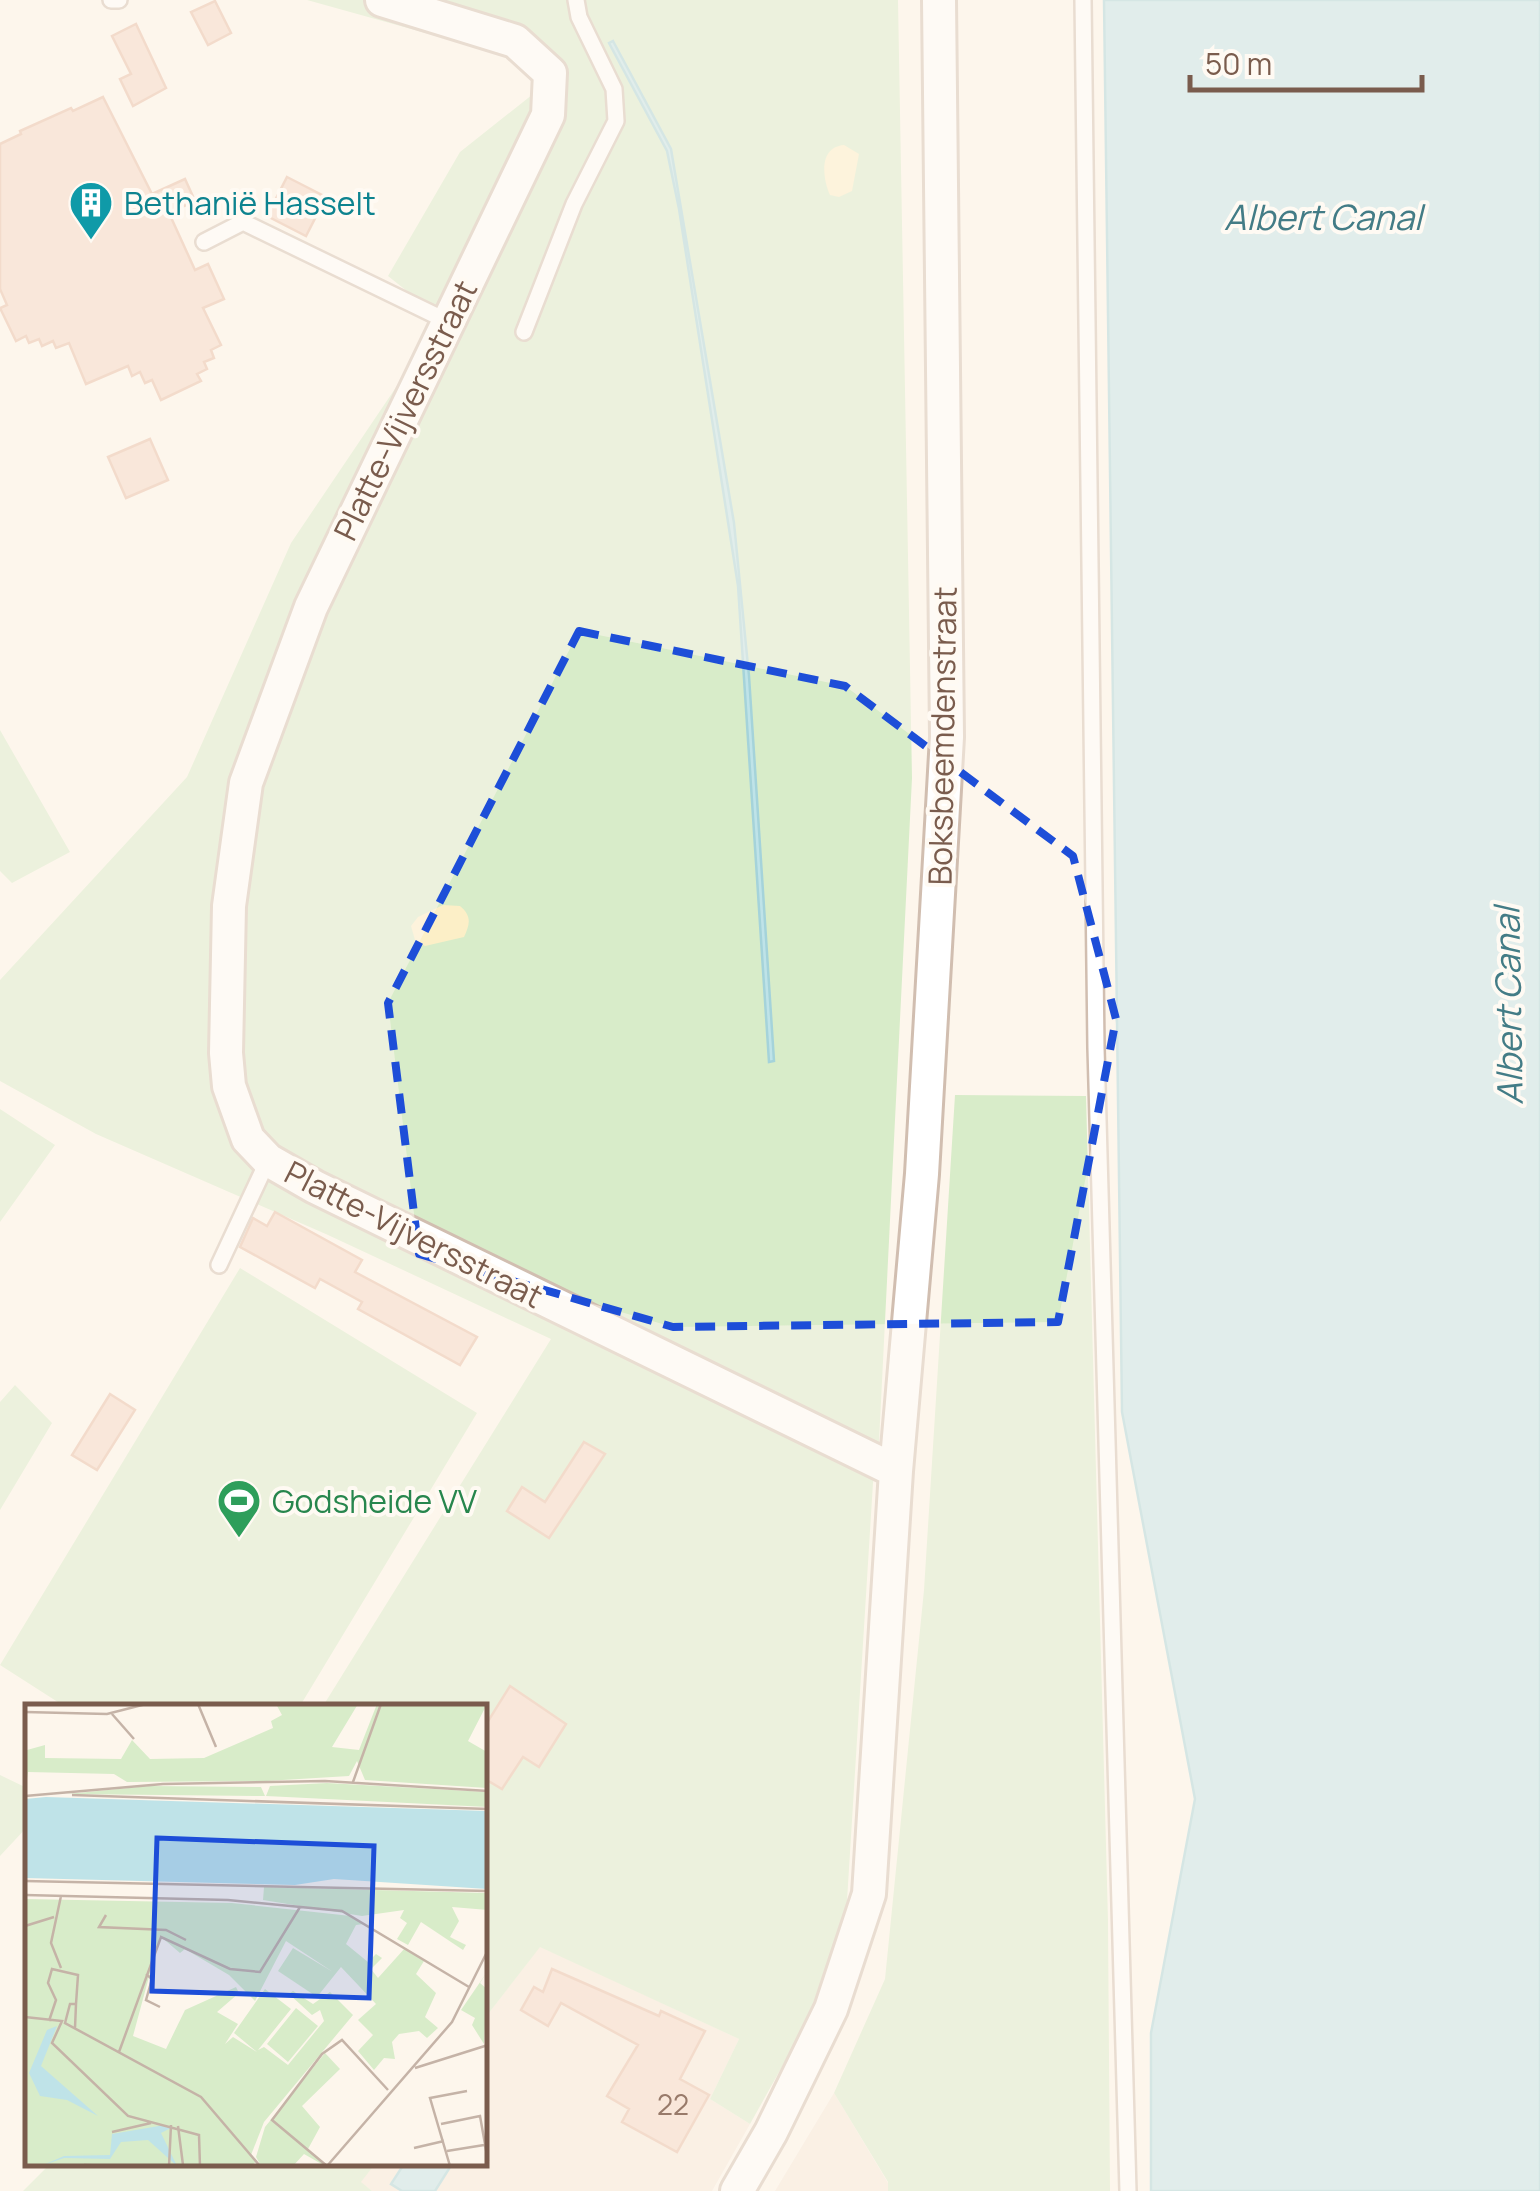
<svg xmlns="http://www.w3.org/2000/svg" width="1540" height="2191" font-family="Manrope,sans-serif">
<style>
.residential{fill:#f5e8da}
.green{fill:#d8ecc9}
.sand{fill:#fcefc7}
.water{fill:#bfe3e8;stroke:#a5d3da;stroke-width:2.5}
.building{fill:#f3d5c3;stroke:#e6bba3;stroke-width:2.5}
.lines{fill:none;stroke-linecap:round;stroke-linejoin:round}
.lane-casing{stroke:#d1beb0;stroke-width:20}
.street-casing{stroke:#d1beb0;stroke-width:38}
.lane{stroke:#fff;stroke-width:15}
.street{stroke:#fff;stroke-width:32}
.marked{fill:none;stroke:#1d4ed8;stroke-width:8;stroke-dasharray:20 12;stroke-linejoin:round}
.labels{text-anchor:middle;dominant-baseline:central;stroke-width:8;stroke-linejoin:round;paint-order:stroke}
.number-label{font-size:28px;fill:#987a6a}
.culture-label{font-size:32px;fill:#0d838f;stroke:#fffaf3;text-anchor:start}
.street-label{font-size:32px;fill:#7a5c4d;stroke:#fffaf3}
.leisure-label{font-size:32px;fill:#27864d;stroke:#fffaf3;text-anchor:start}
.water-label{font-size:35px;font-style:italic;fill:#437c86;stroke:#fffaf3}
.inset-road{fill:none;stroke:#c5b3a7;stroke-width:2.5}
.view{fill:#1d4ed8;fill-opacity:0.15;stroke:#1d4ed8;stroke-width:5}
.inset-edge{fill:none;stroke:#7a5c4d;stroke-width:5}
</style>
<rect width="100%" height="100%" fill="#fdf6ec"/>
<path class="residential" d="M540,1946l199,93 -29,60 40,25 -38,67h-340l-12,-9 15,-18h110v-146z
M834,2093l54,90v8h-113z"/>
<path class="green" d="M307,0h591l14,778 -33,664 -6,41 -26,418 -22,89 -75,134 -40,-25 29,-60 -199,-92 -55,71v-312h-162l228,-367 -223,-104 -232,-101 -96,-53v-101l187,-203 104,-234 151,-224 -54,-43 72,-124 102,-81z
M0,730l70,122 -58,31 -12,-12z
M955,1095l131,1 22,824 2,271h-222v-9l-54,-89 51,-114 39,-389z
M0,1109l55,36 -55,77z
M240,1268l237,145 -177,293h-236l-64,-41z
M15,1385l37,38 -52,87v-108z
M0,1775l27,13 1,38 -28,30z
M50,2164h325l-14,18 11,9h-349z"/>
<path class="sand" d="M844,145l15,9 -7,37 -13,6 -9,-2c-8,-18 -11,-48 14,-50z
M443,905l17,1c12,10 10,18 4,31l-39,9 -10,-6 -4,-14 7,-9z"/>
<path class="water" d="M1104,0h436v2191h-389v-158l44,-234 -73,-387z
M613,41l58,108 63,374 15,153 25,385 -5,1 -31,-476 -59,-377 -12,-58 -58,-108z
M404,2164h48l-17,27h-33l-11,-7z"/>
<path class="building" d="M215,1l16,32 -23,12 -17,-33z
M136,24l30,64 -33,18 -13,-27 11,-5 -19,-38z
M103,97l49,97 33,-15 10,22 -26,12 26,57 13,-6 16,35 -21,9 18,37 -10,5 3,8 -10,4 3,7 -10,5 4,7 -40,19 -9,-20 -7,3 -5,-11 -8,4 -4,-10 -42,18 -17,-41 -13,5 -3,-7 -11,5 -3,-7 -10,4 -3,-7 -10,5 -16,-33 7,-3 -7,-16v-145l21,-10 -1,-3 51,-23 2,3z
M287,177l39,20 -20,39 -39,-20z
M150,439l18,41 -42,18 -18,-41z
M275,1212l87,48 -7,12 122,65 -17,28 -102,-56 4,-7 -42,-23 -5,9 -75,-41 13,-29 14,8z
M110,1394l25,16 -38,60 -25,-15z
M584,1442l21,12 -56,84 -42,-27 15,-24 23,15z
M510,1686l56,38 -27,43 -16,-10 -21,32 -17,-10v-53z
M552,1969l107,47 2,-5 44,20 -25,48 29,16 -32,57 -55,-30 7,-13 -22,-13 31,-51 -77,-42 -13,23 -27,-16 13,-23 9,5z"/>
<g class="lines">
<defs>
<path id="lane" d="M111,0h8
M1083,0l13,1048 32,1143
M204,242l39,-20 204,99
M524,332l50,-128 42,-83 -2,-32 -35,-72 -3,-17
M219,1265l49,-105"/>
<path id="street" d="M382,0l133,41 35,32 -2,42 -237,492 -65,176 -17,123 -3,147 3,33 19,53 20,21 47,27 581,284
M737,2191l34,-59 60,-123 38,-115 27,-423 26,-297 25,-437 -8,-737"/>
</defs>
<use href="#lane" class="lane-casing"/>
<use href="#street" class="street-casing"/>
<use href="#lane" class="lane"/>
<use href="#street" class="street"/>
</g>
<path d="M0 0H1540V2191H0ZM579,631l266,55 228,170 43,163 -58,303 -385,5 -254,-73 -31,-251z" fill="#fdf6ec" fill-opacity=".55" fill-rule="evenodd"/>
<path class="marked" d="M579,631l266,55 228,170 43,163 -58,303 -385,5 -254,-73 -31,-251z"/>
<defs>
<symbol id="building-pin" viewBox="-11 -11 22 30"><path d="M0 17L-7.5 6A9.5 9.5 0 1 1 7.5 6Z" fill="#0f9aa8" stroke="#fffaf3"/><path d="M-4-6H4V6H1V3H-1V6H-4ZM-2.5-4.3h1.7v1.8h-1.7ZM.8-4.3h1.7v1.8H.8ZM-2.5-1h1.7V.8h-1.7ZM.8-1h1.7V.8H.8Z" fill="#fff"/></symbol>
<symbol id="stadium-pin" viewBox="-11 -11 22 30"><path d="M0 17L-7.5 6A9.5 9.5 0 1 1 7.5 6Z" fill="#2e9e5b" stroke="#fffaf3"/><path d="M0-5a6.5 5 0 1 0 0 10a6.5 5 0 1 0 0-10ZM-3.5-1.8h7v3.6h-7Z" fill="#fff"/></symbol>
</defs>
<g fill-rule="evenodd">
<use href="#building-pin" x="66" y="178" width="50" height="68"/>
<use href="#stadium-pin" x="214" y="1476" width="50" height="68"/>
</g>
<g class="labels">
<g class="number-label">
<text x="673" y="2104">22</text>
</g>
<g class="culture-label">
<text x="124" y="203">Bethanië Hasselt</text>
</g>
<g class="street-label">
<text transform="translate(405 410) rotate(-64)">Platte-Vijversstraat</text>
<text transform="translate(942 736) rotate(-89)">Boksbeemdenstraat</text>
<text transform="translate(414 1234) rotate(27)">Platte-Vijversstraat</text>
</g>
<g class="leisure-label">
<text x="272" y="1501">Godsheide VV</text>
</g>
<g class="water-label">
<text x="1323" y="217">Albert Canal</text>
<text transform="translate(1508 1006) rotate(-91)">Albert Canal</text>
</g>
</g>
<g transform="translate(25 1704)">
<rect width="462" height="462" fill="#fdf6ec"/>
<path d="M251,0h82l-26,43 27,3 18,-46h110l-19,37 19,11v36l-122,-8 -8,-19 -8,15 -83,5 -139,1 -13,-8 -86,-2 -3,21 2,-51v8l18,-5v13l76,1 11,-19 18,19 54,-1 69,-30 -2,-7 11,-6zM302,79l160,9 1,15 -222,-11 4,-10zM124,82l112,1 4,9 -198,-2zM239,183l223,6 1,17 -36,-3 7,14 -9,16 16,8 -3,5 -42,-28 -13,23 -11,-6 10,-16 -7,-5 4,-8 -42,6 -99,-16zM0,195l207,4 119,13 13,8 -8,1 -10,19 22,18 8,-8 6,4 -11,11 7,9 27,-30 19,13 -8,13 20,19 -11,24 13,11 -11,10 -8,-7 -20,3 -7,8 3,17 -11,-1 -10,12 -16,-19 15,-16 -15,-15 18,-16 -35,-37 -24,30 -39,-26 15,-23 40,24 -47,-31 -31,60 -26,-26 -44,-26 -5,4 -20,-17 -27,100 33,13 19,-39 51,-23 3,6 -22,19 21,12 -13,20 8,-7 24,15 -23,-19 31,-44 26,20 -33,41 6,-3 24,18 36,-44 -4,-11 -8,5 -23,-21 4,-3 20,13 17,-12 23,23 -89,107 -13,33 -39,-46 45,52 -6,5h-226zM462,268l-7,11 7,6 -3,55 -12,-19 3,-7 -14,-8zM271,304l22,18 -30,36 -21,-18zM300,349l15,16 -38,37 18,21 -12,22 17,17 -21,-12 -11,12h-32l-5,-9 9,-30z" fill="#d8ecc9"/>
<path d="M21,93l441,14v78l-153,-10 -39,6 -270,-7v-79zM32,322l-16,40 57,50 -31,-16 -27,-4 -11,-23 18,-43zM140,421l6,3 -10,5 16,33 -29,-26 -27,2 -11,17 -46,-1 -23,8 23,-10 46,-1 2,-21z" fill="#bfe3e8"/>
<path class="inset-road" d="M173,0l18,43M0,8l82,2 39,-10M87,10l22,25M328,78l28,-78M47,91l416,14M0,92l138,-12 162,-3 163,10M0,177l463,10M0,191l203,5 114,11 127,76M36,192l-10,47 10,25M81,211l-7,12 67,3 20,10M0,222l29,-9M121,270l6,5 -6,21 14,7M0,313l37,4 -10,22 76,73 71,19 1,31M24,317l7,-21 -8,-17 4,-14 26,6 -2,29M50,324l1,-24h-6l-5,19 136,74 59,69M94,348l42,-115 69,32 30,3 40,-65M390,364l73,-23M416,420l39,-8 8,45M153,422l5,39M87,428l39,-9M389,444l30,-7M422,447l37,-6M59,461l36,1M144,462l2,-41M302,462l125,-144 36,-72M302,462l-55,-46 50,-66 20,-14 46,50M425,462l-20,-68 37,-7"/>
<path class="view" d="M132,134l217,8 -5,152 -217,-7z"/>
<rect width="462" height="462" class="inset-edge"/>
</g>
<path d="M1190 75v15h232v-15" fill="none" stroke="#7a5c4d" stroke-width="5"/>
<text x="1205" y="75" font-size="30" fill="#7a5c4d" stroke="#fffaf3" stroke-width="8" paint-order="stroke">50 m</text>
</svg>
